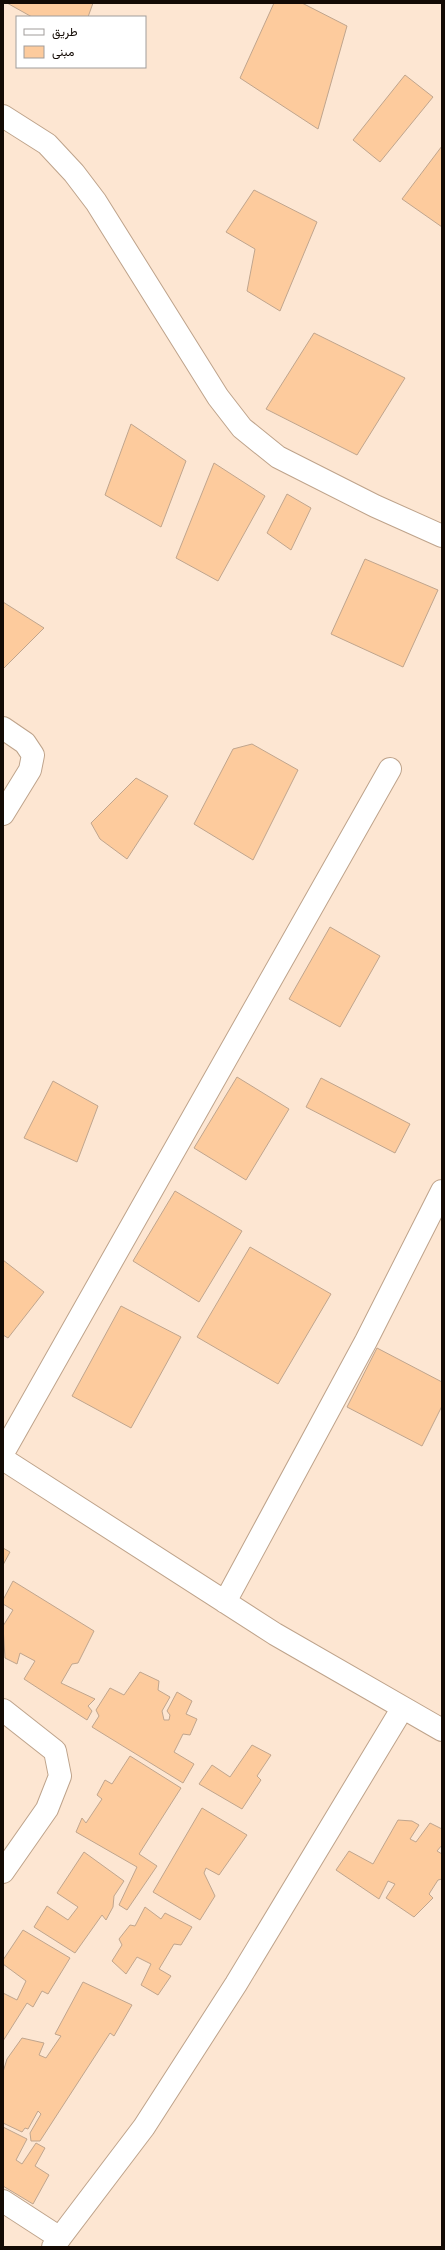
<svg xmlns="http://www.w3.org/2000/svg" width="445" height="2250" font-family="Roboto,Vazirmatn,sans-serif">
<style>
.building{fill:#fdcb9d;stroke:#c0a58d}
.lines{fill:none;stroke-linecap:round;stroke-linejoin:round}
.minor-casing{stroke:#bea38b;stroke-width:24}
.minor{stroke:#fff;stroke-width:22}
</style>
<rect width="100%" height="100%" fill="#fde6d2"/>
<path class="building" d="M7,3h86l-5,14h-56z
M274,3h28l45,23 -29,103 -78,-51z
M405,75l28,22 -53,65 -27,-22z
M442,146v81l-40,-28z
M254,190l63,32 -37,89 -33,-20 8,-42 -29,-17z
M314,333l91,45 -48,77 -91,-46z
M131,424l55,37 -25,66 -56,-32z
M214,463l51,33 -47,85 -42,-23z
M287,494l24,14 -20,42 -24,-17z
M365,559l73,31 -35,77 -72,-33z
M3,602l41,26 -41,41z
M252,744l46,26 -45,90 -59,-36 39,-75z
M136,778l32,18 -41,63 -27,-20 -9,-16z
M330,927l50,29 -40,71 -51,-28z
M237,1077l52,32 -43,71 -52,-32z
M321,1078l89,46 -15,29 -89,-46z
M53,1081l45,25 -21,56 -53,-24z
M175,1191l67,40 -43,71 -66,-41z
M250,1247l81,47 -53,90 -81,-47z
M3,1260l41,32 -36,46 -5,-3z
M121,1306l60,31 -50,91 -59,-32z
M377,1348l65,34v24l-20,40 -75,-39z
M3,1548l7,4 -7,13z
M13,1581l81,50 -16,32 -6,1 -11,19 34,16 -7,7 4,5 -5,9 -63,-41 11,-18 -15,-8 -3,11 -12,-6 -2,-32 10,-16 -10,-6v-4z
M140,1672l19,9 -1,9 12,7 -8,14 2,9h5l1,-5 -3,-4 10,-19 15,9 -6,13 11,5 -7,16 -7,-1 -9,18 20,12 -11,19 -91,-56 7,-11 -3,-6 14,-22 14,7z
M252,1745l19,10 -14,21 4,4 -19,29 -43,-25 13,-19 18,12z
M130,1756l51,32 -42,66 18,12 -30,44 -8,-5 18,-38 -61,-35 6,-14 4,5 16,-24 -5,-4 8,-15 7,4z
M202,1808l45,27 -28,40 -13,-7 -2,5 11,23 -15,24 -47,-28z
M398,1820l14,1 7,4 -9,14 6,3 14,-19 12,6v16l-5,6 5,3v25l-4,1 -9,14 4,4 -19,19 -28,-19 9,-14 -7,-3 -9,18 -43,-29 13,-19 24,13z
M84,1852l40,29 -10,15 -1,11 -7,13 -4,-5 -27,38 -41,-26 13,-21 21,14 10,-13 -21,-14z
M145,1907l16,12 4,-6 27,14 -11,18 -7,-1 -15,25 12,7 -13,19 -17,-10 10,-21 -14,-7 -11,17 -14,-13 10,-16 -3,-6 11,-14 5,1z
M23,1930l47,28 -22,36 -6,-3 -9,16 -6,-4 -24,38v-48l14,7 9,-19 -23,-17v-4z
M83,1982l49,23 -18,31 -4,-3 -70,108h-9l-1,-8 11,-19 -3,-3 -10,18 -3,-1 -3,4 -19,-9v-51l4,-13 15,-21 22,5 -5,12 7,3 15,-22 -6,-2z
M3,2127l24,12 -11,21 6,4 14,-21 9,5 -10,18 14,9 -16,29 -30,-18z"/>
<g class="lines">
<defs>
<path id="minor" d="M3,116l44,28 27,29 22,29 122,195 24,31 36,29 97,49 67,30
M3,728l22,15 8,12 -3,15 -27,44
M3,1453l387,-684
M3,1459l272,175 167,96
M225,1602l141,-261 76,-150
M3,1710l52,41 5,25 -13,33 -44,63
M3,2201l57,37
M53,2247l91,-120 92,-143 166,-275"/>
</defs>
<use href="#minor" class="minor-casing"/>
<use href="#minor" class="minor"/>
</g>
<rect width="445" height="2250" fill="none" stroke="#130a04" stroke-width="8"/>
<rect x="16" y="16" width="130" height="52" fill="#ffffff" stroke="#a19d9b"/>
<rect x="24" y="29" width="20" height="6" fill="#ffffff" stroke="#a19d9b"/>
<text x="52" y="36" font-size="12" fill="#130a04">طريق</text>
<rect x="24" y="46" width="20" height="12" fill="#fdcb9d" stroke="#a19d9b"/>
<text x="52" y="56" font-size="12" fill="#130a04">مبنى</text>
</svg>
